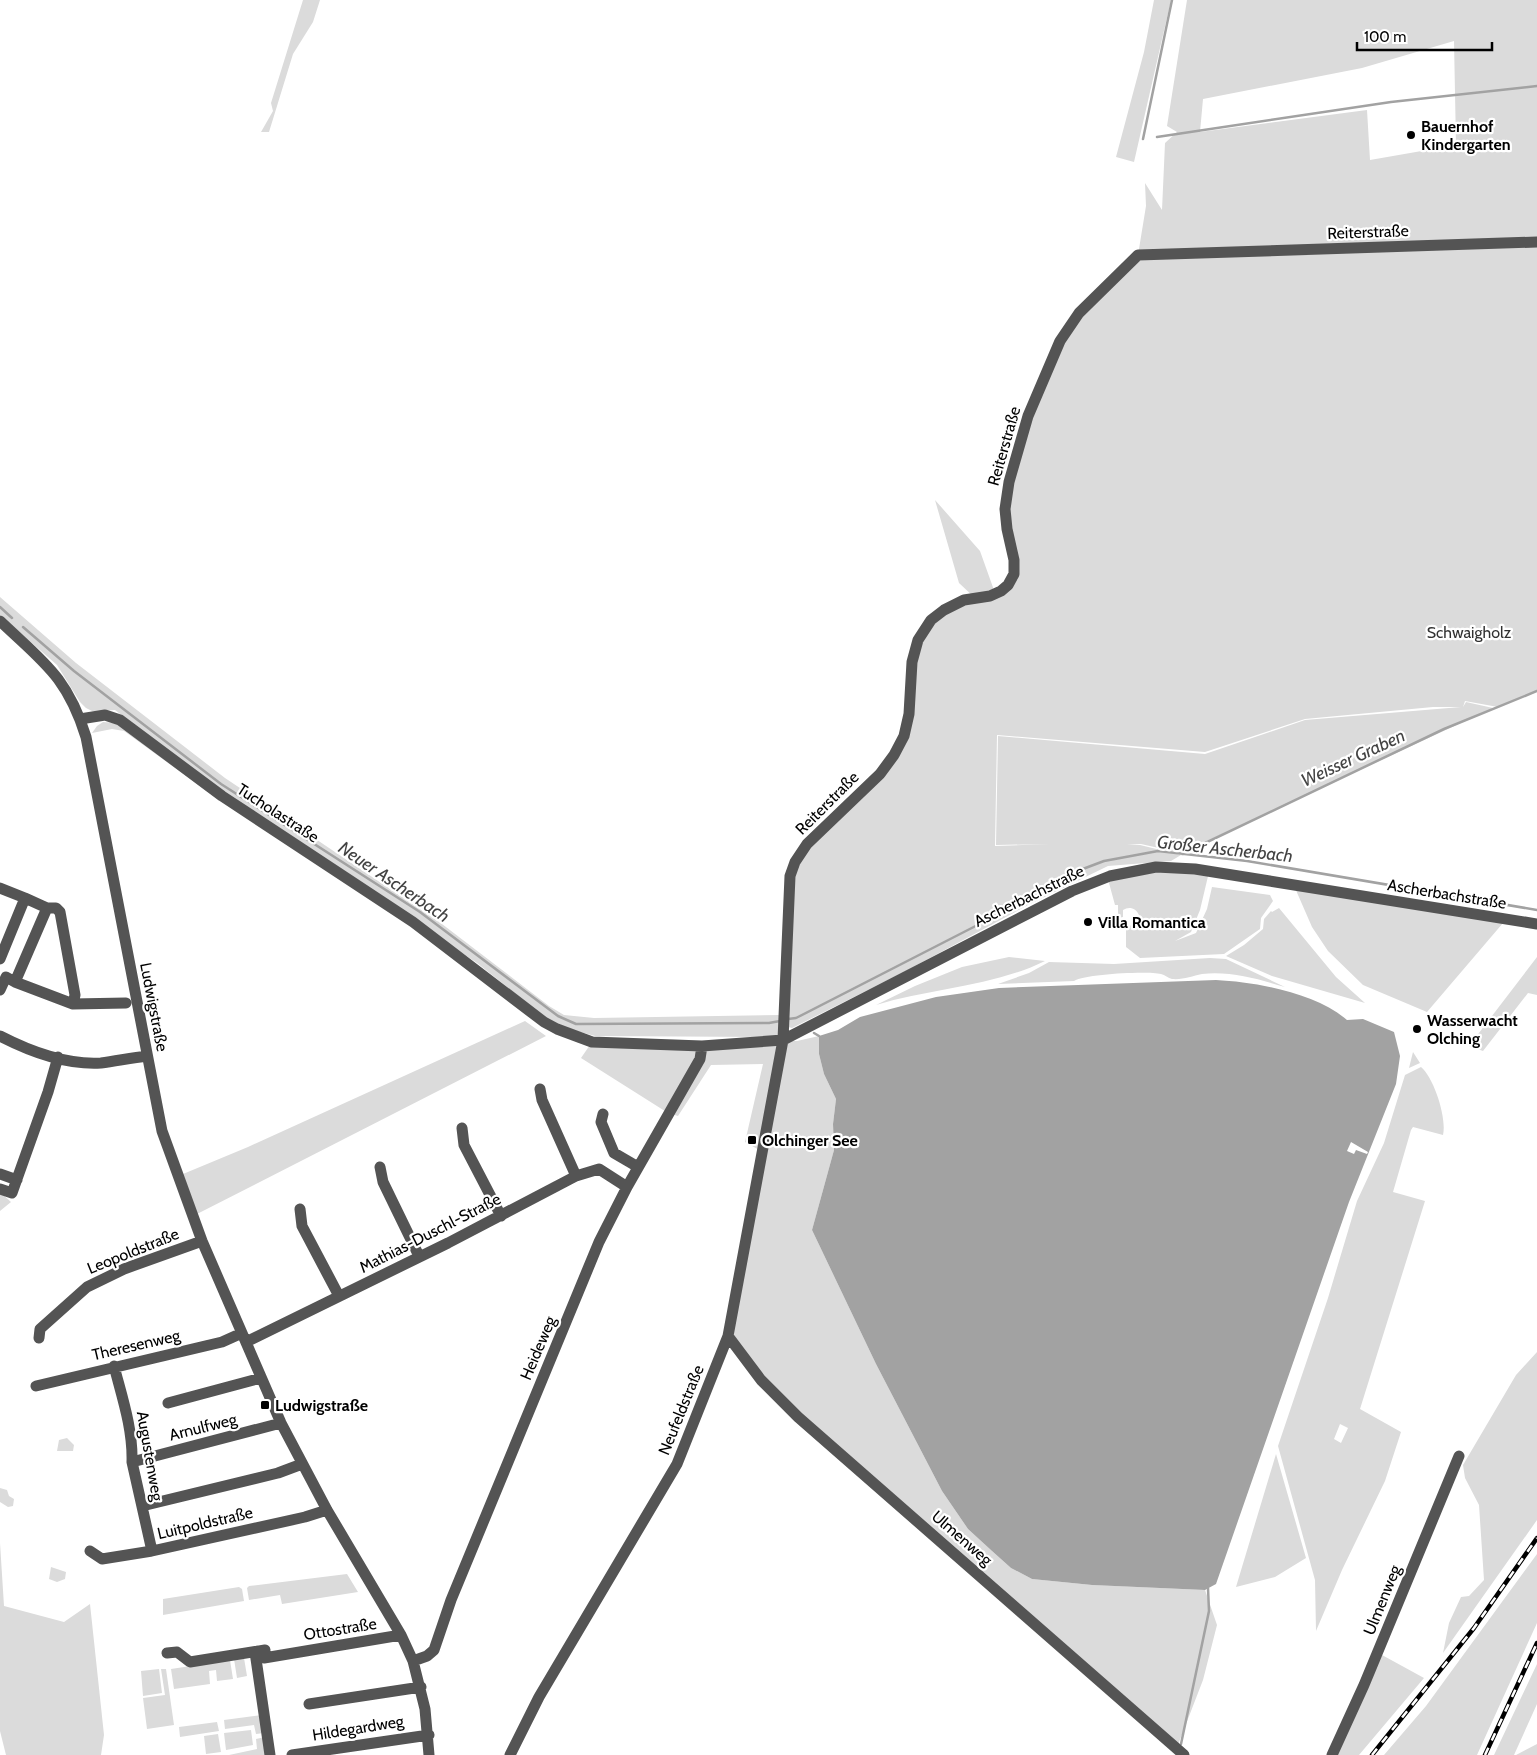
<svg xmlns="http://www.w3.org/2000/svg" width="1537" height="1755" font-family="Cabin,sans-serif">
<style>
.green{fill:#dbdbdb;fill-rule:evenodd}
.water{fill:#a2a2a2}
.pier{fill:#fff}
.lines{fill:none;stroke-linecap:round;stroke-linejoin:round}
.stream{stroke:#a2a2a2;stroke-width:2.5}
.minor{stroke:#545454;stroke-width:11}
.rail-casing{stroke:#000;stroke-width:4.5}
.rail{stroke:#fff;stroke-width:2.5;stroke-dasharray:8;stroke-linecap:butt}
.poi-dot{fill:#000;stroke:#fff;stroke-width:2}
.labels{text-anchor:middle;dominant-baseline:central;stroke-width:4.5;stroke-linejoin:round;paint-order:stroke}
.poi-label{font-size:16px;font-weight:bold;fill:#000;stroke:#fff;text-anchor:start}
.street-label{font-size:16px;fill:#000;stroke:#fff}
.park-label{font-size:16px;fill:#323232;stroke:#fff}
.water-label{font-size:18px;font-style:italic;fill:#434343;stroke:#fff}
</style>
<rect width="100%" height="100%" fill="#fff"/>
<path class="green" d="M303,0h17l-7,22 -20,32 -24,78h-8l12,-21 -2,-8z
M1154,0h17l-37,162 -18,-5 28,-105z
M1187,0h350v691l-39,16 -33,-6 -2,6 3,-5 27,6 -312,145 -40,-9h-14l13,1 41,10 -10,6 -63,5 -80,39 -126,68 -110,55 -4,-1 7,-165 85,-88 24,-38 9,-73 16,-40 46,-25 -16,-15 -24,-83 45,51 15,42 19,-19 -7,-45 2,-47 51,-141 78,-86 8,-49 -1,-23 17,27 3,-67 12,-11 -10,-6zM1454,41l2,104 -86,15 -3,-50 -167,22 3,-33 159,-31zM1433,707h28l-156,13 -100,34 -207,-18 -2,109 55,-1 -56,2 2,-111 208,17 100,-33z
M0,597l76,66 149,115 217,146 107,82 15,9 30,3 186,-3 -1,19 -3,3 -181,-1 -40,-11 -78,-62 -280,-189 -82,-64 -23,1 -6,-3 -6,-6 -23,-37 -57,-50z
M103,722l15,1 97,74 -91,-66 -12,-2 -20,4 5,-7z
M1156,867l53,5 -9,38 -9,22 -16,9 21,-8 11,-24 5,-22 58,8 3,6 -12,17 -1,11 -36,25 -84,4 -14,-11v-19l11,-6 2,-7c-3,-7 -10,-9 -16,-5v7l-5,1v-13h-3l-6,-22 1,-7z
M1295,888l208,35 -76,89 -64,-27 -35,-34 -16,-24z
M1279,908l57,69 29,26 -93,-27 -46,-20 18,-11 19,-16 1,-10 7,-8 1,1z
M1009,957l36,4c-53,26 -113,27 -169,44l39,-19 47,-19z
M1537,957v38l-9,-2 -45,58 -14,-5z
M1210,958l16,1 59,28c-27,-8 -54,-16 -83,-13 -10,2 -19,6 -30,5 -4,-1 -7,-4 -11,-5 -15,-3 -75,0 -87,7l-76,3 31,-11 20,-11 65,2z
M525,1021l21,15 -349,178 -14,-40 65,-27z
M819,1036v18l5,20 12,25 -3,25 1,26 -22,80 64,134 66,127 26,38 24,22 19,17 21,11 60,6 113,5 12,35 -14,55 -27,70 -378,-333 -70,-81 33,-185 -16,-9 18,-78 -52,1 -33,51 -10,-3 -87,-55 11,-16 205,-1z
M1413,1052l7,11 -11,5z
M1421,1067c13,11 26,51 22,68l-30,-8 -2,3 -18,62 32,9 -65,208 41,23 -16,49 -43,89 -26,61 -1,-51 -37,-134 50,-148 29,-97 27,-58 21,-68zM1340,1424l8,4 -7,15 -7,-4z
M0,1192l11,10 -11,9z
M1537,1352v168l-94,133 6,-30 12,-26 8,-1 15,-16 -5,-75 -14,-27 -2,-13 53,-90z
M67,1438l7,7 -1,6h-16l2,-11z
M1276,1454l30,104 -31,19 -39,10z
M0,1488l7,2 2,6 5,3 -1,7 -5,1 -8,-5z
M0,1543l4,63 60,16 26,-18 14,131 -3,20h-95l-6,-24z
M1537,1554v69l-60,132h-93l42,-49z
M51,1567l15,5 -1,7 -8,3 -8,-3z
M347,1574l11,18 -76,12 -2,-9 -31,5 -2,-12 2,-2z
M239,1587l3,2 2,12 -81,14v-16z
M1382,1655l42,23 -65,77h-23z
M244,1658l3,18 -10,2 -3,-19z
M230,1660l3,19 -16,2 -1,-11 -7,1 1,13 -36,5 -3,-20z
M1537,1664v40l-23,51h-20z
M159,1669l3,24 -19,3 -2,-25z
M161,1669h5l8,56 -27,4 -4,-31 22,-3z
M262,1715l2,18 -8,1 -2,-9 -29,4 -1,-9z
M217,1722l2,9 -39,6 -1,-10z
M251,1730l2,15 -27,5 -2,-17z
M218,1734l3,18 -15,2 -2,-18z
M265,1737l3,18h-39l28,-6 -1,-10z
M1537,1744v11h-21z"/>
<path class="water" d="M1216,980c41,2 100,13 131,40l16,-1 31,13 6,24 -4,28 -47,118 -133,382 -11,6 -113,-5 -60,-6 -21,-11 -19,-17 -24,-22 -26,-38 -66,-127 -64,-134 22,-80 -1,-26 3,-25 -12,-25 -5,-20v-18l19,-6 22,-13 76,-20 63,-9z"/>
<path class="pier" d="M1351,1142l17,10 -1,2 -11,-4 -2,4 -7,-3z"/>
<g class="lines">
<path class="stream" d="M1157,137l234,-35 146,-16
M1143,139l29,-139
M0,607l12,11
M23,627l51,44 147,113 199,128 138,104 18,8 193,-1 11,-2
M1182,854l262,-125 93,-38
M788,1019l8,-1 205,-105 58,-35 45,-17 54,-10 89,10 290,49
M814,1033l5,3
M1181,1744l28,-133 -1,-23"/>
<path class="minor" d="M0,621c43,41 67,55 86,116l76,394 40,110 79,182 46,87 74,125 12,26 12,48 4,46
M80,719l25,-4 15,5 102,76 191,126 131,100 13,7 35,13 110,4 81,-6 289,-149 38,-15 46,-9 39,2 342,55
M0,888l25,10
M0,959l25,-61 22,10
M15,982l58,22 53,-1
M0,990l6,-13 9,5 32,-74h9l4,4 15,83 -2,9
M0,1036c29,15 67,29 101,27 15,-2 30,-5 46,-7
M540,1089l2,11 34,76
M603,1114l-2,8 13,31 24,14
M462,1128l2,17 37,71
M380,1167l3,15 36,74
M0,1174l17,6
M0,1189l12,4 36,-101 10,-35
M300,1209l2,17 37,70
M728,1336l33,44 37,37 386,338
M39,1338l1,-9 47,-42 37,-18 78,-28
M246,1342l202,-99 128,-67 23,-7 28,18
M114,1366c8,31 19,63 18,96l20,89
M36,1386l186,-44 20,-9
M168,1403l93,-25
M132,1462l149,-39
M142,1506l136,-33 24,-9
M90,1551l12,8 50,-8 153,-34 22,-7
M258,1651l6,7 137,-23
M255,1652l15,103
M167,1653l10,-1 13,10 75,-12
M413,1661l14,-5 7,-6 17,-50 148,-358 28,-55 73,-128 2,-13
M309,1704l112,-17
M292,1755l137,-20
M510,1755l29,-58 138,-233 51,-128 55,-296 7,-164 5,-14 12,-18 73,-70 14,-19 10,-19 5,-22 3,-52 6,-22 13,-20 13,-10 20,-10 26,-4 11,-5 7,-6 6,-11v-14l-7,-31 -2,-20 4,-27 19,-66 32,-75 19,-28 59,-58 399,-13
M1332,1755l32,-70 95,-229"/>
<defs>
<path id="rail" d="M1372,1755l102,-127 63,-90
M1485,1755l52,-112"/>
</defs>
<use href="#rail" class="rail-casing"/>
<use href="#rail" class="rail"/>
</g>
<g class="poi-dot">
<circle cx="1411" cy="135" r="5"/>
<circle cx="1088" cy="922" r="5"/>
<circle cx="1417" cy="1029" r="5"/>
<rect x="747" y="1135" width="10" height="10" rx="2.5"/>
<rect x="260" y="1400" width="10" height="10" rx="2.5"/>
</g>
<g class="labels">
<g class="poi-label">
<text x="1421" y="126">Bauernhof<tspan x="1421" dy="18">Kindergarten</tspan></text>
<text x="1098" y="922">Villa Romantica</text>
<text x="1427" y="1020">Wasserwacht<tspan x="1427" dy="18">Olching</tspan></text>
<text x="762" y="1140">Olchinger See</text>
<text x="275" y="1405">Ludwigstraße</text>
</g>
<g class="street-label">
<text transform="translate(1368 232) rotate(-2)">Reiterstraße</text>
<text transform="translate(1004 446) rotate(-74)">Reiterstraße</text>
<text transform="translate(827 803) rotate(-45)">Reiterstraße</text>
<text transform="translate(278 813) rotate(33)">Tucholastraße</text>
<text transform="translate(1447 894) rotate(9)">Ascherbachstraße</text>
<text transform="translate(1029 896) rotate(-26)">Ascherbachstraße</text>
<text transform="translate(154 1007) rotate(79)">Ludwigstraße</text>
<text transform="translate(430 1233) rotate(-27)">Mathias-Duschl-Straße</text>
<text transform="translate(133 1251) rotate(-22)">Leopoldstraße</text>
<text transform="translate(136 1345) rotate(-13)">Theresenweg</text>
<text transform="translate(538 1348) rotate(-67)">Heideweg</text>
<text transform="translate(681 1410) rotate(-68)">Neufeldstraße</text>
<text transform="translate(203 1427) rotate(-14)">Arnulfweg</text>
<text transform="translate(150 1456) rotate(80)">Augustenweg</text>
<text transform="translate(205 1523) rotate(-13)">Luitpoldstraße</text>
<text transform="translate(962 1538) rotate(41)">Ulmenweg</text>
<text transform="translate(1382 1600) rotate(-68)">Ulmenweg</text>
<text transform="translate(340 1629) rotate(-9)">Ottostraße</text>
<text transform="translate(358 1728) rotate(-9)">Hildegardweg</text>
</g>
<g class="park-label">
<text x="1469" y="632">Schwaigholz</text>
</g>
<g class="water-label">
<text transform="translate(1353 758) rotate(-25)">Weisser Graben</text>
<text transform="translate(1225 849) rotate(6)">Großer Ascherbach</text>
<text transform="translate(394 882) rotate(34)">Neuer Ascherbach</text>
</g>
</g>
<path d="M1357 42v8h135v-8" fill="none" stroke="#000000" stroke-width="2.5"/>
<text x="1364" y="42" font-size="15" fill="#000000" stroke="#ffffff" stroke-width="4" paint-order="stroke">100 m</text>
</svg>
